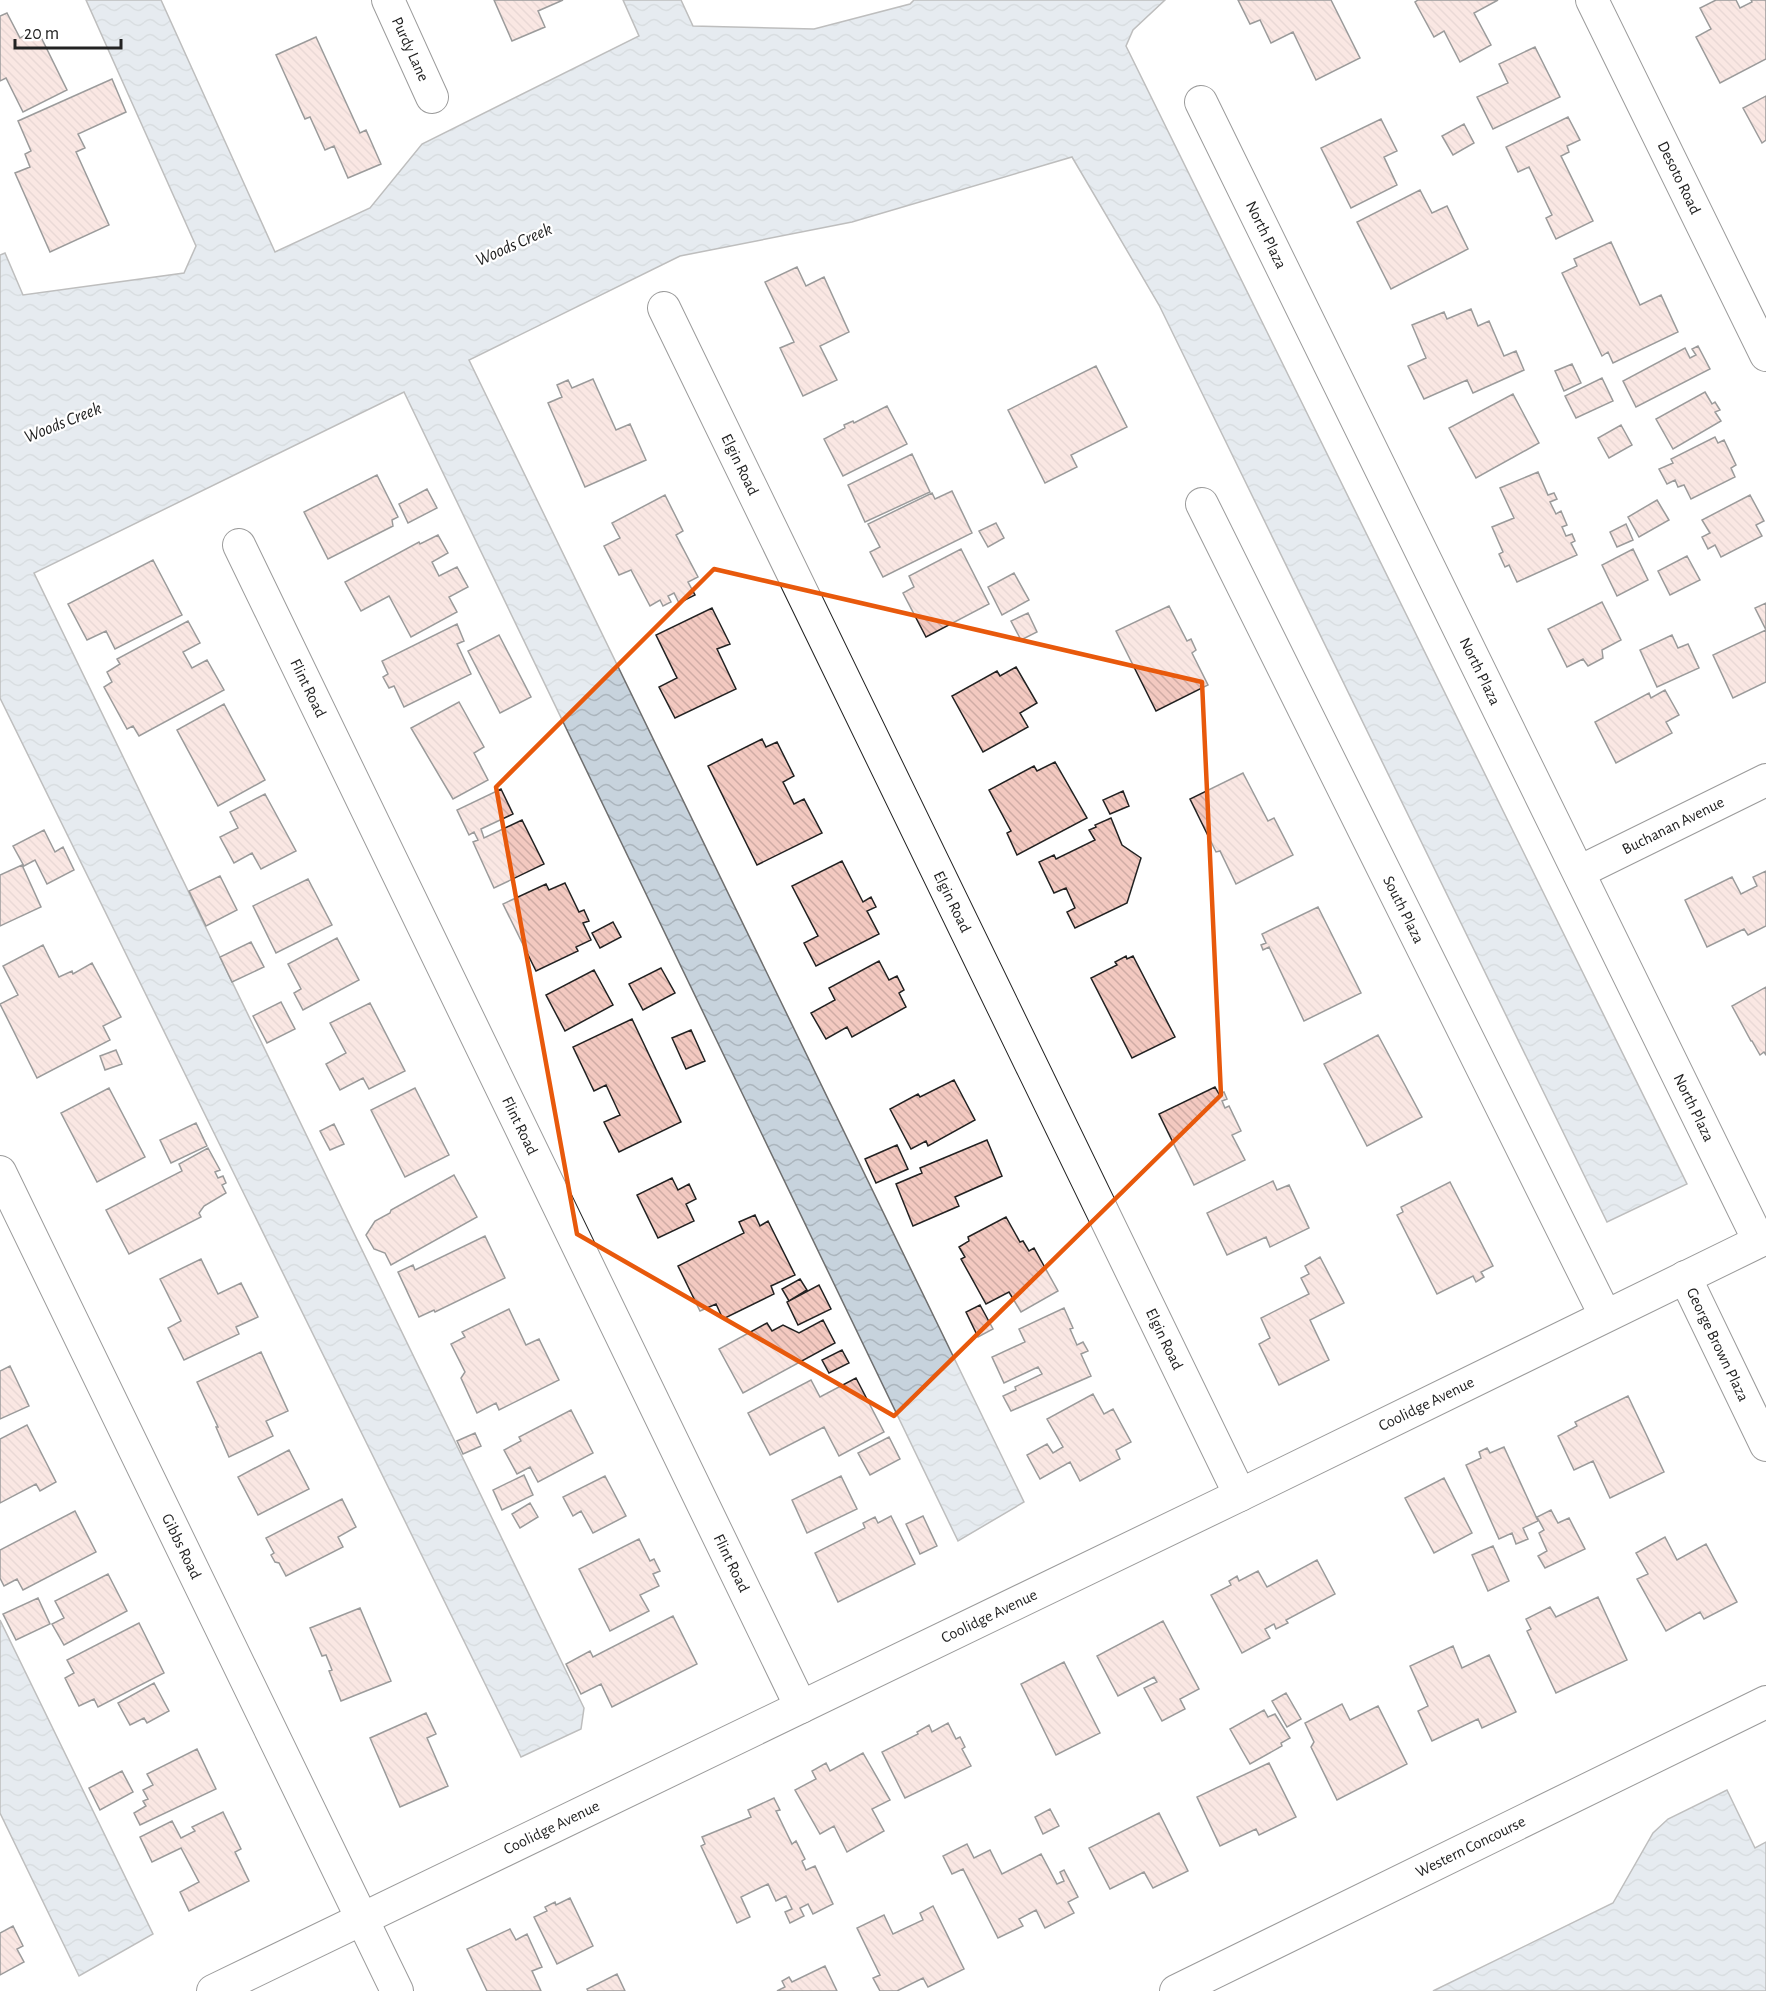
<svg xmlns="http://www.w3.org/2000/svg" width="1766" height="1991" font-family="'Alegreya Sans',sans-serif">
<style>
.water{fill:url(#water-waves);stroke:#6f6f6f;stroke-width:1.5}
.building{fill:url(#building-back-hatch);stroke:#222;stroke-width:1.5}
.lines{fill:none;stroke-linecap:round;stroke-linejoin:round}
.minor-casing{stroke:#222;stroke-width:34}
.minor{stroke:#fff;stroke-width:32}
.marked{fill:none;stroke:#e8590c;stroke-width:4.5;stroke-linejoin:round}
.labels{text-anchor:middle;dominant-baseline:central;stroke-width:4.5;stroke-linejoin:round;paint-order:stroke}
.street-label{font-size:16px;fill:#222;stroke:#fff}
.water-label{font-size:18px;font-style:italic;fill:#222;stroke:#fff}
</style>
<defs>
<pattern id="water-waves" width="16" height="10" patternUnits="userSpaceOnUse" patternTransform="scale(1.5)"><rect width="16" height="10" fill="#c7d3dd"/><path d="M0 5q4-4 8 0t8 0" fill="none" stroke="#abb5bd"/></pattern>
<pattern id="building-back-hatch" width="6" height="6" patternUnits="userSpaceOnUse" patternTransform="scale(1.5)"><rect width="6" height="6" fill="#f3c9c0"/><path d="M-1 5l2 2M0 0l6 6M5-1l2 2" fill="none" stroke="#d0aca5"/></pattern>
</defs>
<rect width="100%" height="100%" fill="#fff"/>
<path class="water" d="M86,0h75l114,252 95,-44 52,-64 217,-108 -16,-36h58l12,26 121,3 96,-25 4,-4h251l-32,30 -7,16 561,1138 -80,38 -448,-917 -87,-148 -220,65 -172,34 -211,104 555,1142 -66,39 -554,-1149 -370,181 550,1135 -3,21 -60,28 -521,-1059v-443l5,-2 18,42 161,-22 12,-27z
M0,1620l153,314 -74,42 -79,-163z
M1727,1790l28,58 11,-6v149h-333l180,-88 40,-70 15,-14z"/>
<path class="building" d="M494,0h69l-25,11 7,16 -33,14z
M1238,0h93l29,58 -44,22 -23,-48 -22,11 -11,-23 -10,4z
M1418,0h80l-24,13 17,32 -31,17 -16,-31 -10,6 -19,-35z
M1716,0h20l4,8 12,-6 -1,-2h15v59l-46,24 -24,-46 15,-8 -11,-21z
M7,13l13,25 17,-9 30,61 -44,22 -17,-34 -6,3v-65z
M316,37l44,96 6,-3 15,34 -33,14 -14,-32 -9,4 -15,-33 -5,2 -29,-64z
M1535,47l25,50 -67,32 -16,-32 31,-14 -9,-19z
M112,79l14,33 -48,22 7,14 -9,4 33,73 -59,27 -35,-79 15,-6 -5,-13 6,-3 -13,-30z
M1766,96v44l-4,3 -19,-35z
M1568,117l12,23 -13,6 2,6 -8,4 32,65 -37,18 -10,-21 6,-3 -23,-48 -11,5 -12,-25z
M1381,119l16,32 -13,6 13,28 -46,23 -30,-60z
M1464,124l10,19 -21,12 -11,-19z
M1420,190l12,23 15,-7 21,43 -77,40 -34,-67z
M1611,242l29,63 21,-10 17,37 -65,31 -5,-11 -6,4 -40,-83 15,-7 -3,-7z
M797,267l9,19 18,-9 25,55 -29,14 17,34 -34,16 -23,-48 14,-6 -29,-60z
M1471,309l7,17 11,-5 15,35 12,-5 8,19 -51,23 -6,-13 -43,19 -16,-33 18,-8 -14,-33 32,-13 3,7z
M1698,346l12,23 -74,38 -13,-26 62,-33 5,10 6,-3 -4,-6z
M1572,364l9,19 -17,8 -9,-20z
M1096,366l31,61 -56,28 6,12 -32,16 -37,-73z
M1602,378l11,23 -37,17 -11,-22z
M593,379l23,51 14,-6 16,36 -61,27 -37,-84 14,-6 -5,-12 11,-5 4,8z
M1705,392l7,12 3,-2 5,8 -5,2 6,9 -48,28 -17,-30z
M1513,394l26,49 -63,35 -27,-50z
M887,406l20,38 -64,32 -19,-37 21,-11 -1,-3 9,-4 1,2z
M1621,425l11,20 -23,13 -11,-20z
M1715,437l3,6 6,-3 12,25 -5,3 4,9 -44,22 -7,-14 -6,2 -3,-7 -8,4 -8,-15 14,-6 -2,-4z
M912,454l18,38 -65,30 -17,-37z
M1538,472l10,23 6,-2 3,6 -7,3 6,12 5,-3 6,14 -5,2 4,9 6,-2 3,7 -4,2 6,12 -60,27 -8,-17 -4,2 -6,-13 4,-2 -11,-25 22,-9 -14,-30z
M377,475l21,42 -6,3 1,6 -65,33 -24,-47z
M427,489l10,19 -29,15 -9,-19z
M952,491l20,42 -89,44 -13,-25 10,-5 -12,-23 64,-31 3,6z
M665,495l18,36 -7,4 22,42 -10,5 7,13 -16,8 -5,-10 -6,3 3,6 -8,4 -3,-6 -10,6 -19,-36 -12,5 -15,-29 16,-8 -8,-15z
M1750,495l14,26 -8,4 6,11 -41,21 -6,-12 -7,4 -6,-12 8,-4 -8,-13z
M1657,500l12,20 -30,17 -11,-20z
M996,523l8,15 -16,9 -9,-16z
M1626,524l7,16 -16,7 -7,-15z
M438,535l10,18 -16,9 7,14 18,-9 11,20 -19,10 8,15 -46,25 -22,-41 -28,15 -16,-29 74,-40 1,2z
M961,549l28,55 -63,33 -23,-44 11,-6 -5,-11z
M1633,549l15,31 -31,16 -15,-31z
M1687,556l13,24 -30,15 -12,-24z
M153,560l29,55 -67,34 -9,-18 -19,9 -19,-36z
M1014,573l15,27 -27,15 -14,-28z
M1602,602l19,38 -19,10 1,8 -15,8 -5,-7 -16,8 -19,-38z
M1766,603v79l-33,16 -20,-43 53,-25 -11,-22z
M1169,606l18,35 4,-2 5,11 -4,3 16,32 -52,26 -40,-80z
M712,608l18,36 -13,5 19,40 -61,29 -16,-31 18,-9 -21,-43z
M1028,613l9,19 -16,8 -10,-19z
M188,621l12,22 -17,9 9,16 15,-8 17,30 -85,46 -6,-10 -6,3 -23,-42 8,-5 -5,-10 13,-8 -3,-5z
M457,624l7,17 -7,3 14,30 -67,33 -10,-21 -5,2 -6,-11 5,-3 -6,-13z
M499,635l32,62 -31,16 -32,-62z
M1672,635l6,13 10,-4 11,24 -42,19 -17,-37z
M1016,667l21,36 -17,10 8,14 -45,25 -31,-56 45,-25 3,5z
M1665,690l14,25 -13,7 6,11 -56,30 -21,-41 54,-29 2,5z
M459,702l25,45 -10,6 14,27 -35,19 -42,-71z
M224,704l41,76 -47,26 -41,-76z
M762,739l4,8 11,-5 17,34 -11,6 11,22 10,-5 18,34 -65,32 -49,-99z
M1055,762l32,56 -70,37 -10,-22 4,-2 -22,-41 45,-24 3,5z
M1243,773l25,48 6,-3 19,37 -57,29 -16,-33 -4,1 -26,-53z
M501,789l12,25 -32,15 3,9 38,-18 22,44 -50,24 -21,-46 5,-2 -4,-8 -5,3 -12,-25z
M1123,791l6,15 -19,8 -7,-14z
M265,794l31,57 -35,18 -9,-16 -18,10 -14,-26 18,-9 -8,-16z
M1111,818l11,27 19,13 -14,45 -52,25 -8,-16 8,-4 -9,-20 -12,5 -15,-31 15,-7 2,4 39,-19 -6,-10 7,-3 -1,-2z
M44,830l11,22 8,-5 11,23 -27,14 -12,-24 -11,6 -11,-20z
M842,861l21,41 8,-5 5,10 -9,4 12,23 -63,32 -12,-23 14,-7 -26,-50z
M22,865l19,42 -41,19v-51z
M1766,871v55l-18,9 -4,-6 -37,18 -22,-47 47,-23 9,17 16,-8 -4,-9z
M220,876l17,34 -31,16 -17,-35z
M308,879l24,46 -56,28 -23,-47z
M565,883l14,29 5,-2 5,11 -6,2 8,17 -15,7 2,4 -42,20 -33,-67 43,-20 3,6z
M1318,907l43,86 -57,28 -35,-74 -6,3 -2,-5 5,-2 -4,-9z
M613,922l8,15 -21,11 -8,-15z
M337,938l22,42 -56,30 -9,-17 7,-4 -13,-25z
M251,942l13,25 -32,15 -12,-25z
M43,945l16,32 13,-6 1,3 19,-11 29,54 -18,9 7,14 -73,38 -37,-74 18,-9 -15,-29z
M1126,956l1,3 6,-3 42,81 -43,21 -41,-80 26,-13 -2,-3z
M879,961l10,19 8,-4 7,14 -5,3 7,14 -54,30 -5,-10 -21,12 -15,-26 24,-13 -6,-12z
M661,968l14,25 -32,17 -14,-26z
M594,970l19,35 -48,26 -19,-36z
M1766,987v68l-2,-3 -4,3 -8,-14h-1l-19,-35z
M281,1002l14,27 -28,14 -14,-27z
M370,1003l35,68 -36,18 -6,-11 -23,12 -14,-26 20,-11 -16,-30z
M632,1019l49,103 -62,30 -15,-30 16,-7 -14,-30 -12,6 -21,-44z
M691,1030l14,31 -19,8 -14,-31z
M1378,1035l44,82 -55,29 -43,-82z
M116,1050l6,14 -17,6 -5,-14z
M954,1080l21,40 -47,26 -2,-5 -15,8 -21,-40 28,-15 2,3z
M1215,1087l4,7 5,-2 3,7 -5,2 3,7 4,-2 12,25 -9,4 13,25 -51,25 -35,-71z
M109,1088l36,69 -48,25 -36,-69z
M415,1088l34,67 -44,22 -34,-67z
M196,1123l11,23 -36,17 -11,-23z
M334,1124l10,20 -14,6 -10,-19z
M987,1140l15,36 -47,21 4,9 -46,20 -17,-42 26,-11 -2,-5z
M897,1145l11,24 -32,14 -11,-24z
M208,1148l12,22 -5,2 3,6 5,-2 3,7 -4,2 4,8 -22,13 -5,7 2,4 -72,37 -23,-44 76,-39 -3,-7z
M454,1175l23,42 -86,48 -6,-12 -11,-4 -8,-14 9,-14 15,-8 1,-3z
M672,1178l6,12 11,-6 7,15 -10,5 8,17 -36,17 -21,-43z
M1273,1181l4,9 12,-5 20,43 -39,19 -4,-10 -39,18 -20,-42z
M1450,1182l43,84 -12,6 3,5 -8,5 -3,-6 -36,18 -40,-79 6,-3 -2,-5z
M755,1215l5,11 8,-5 27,54 -24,11 3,8 -51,25 -7,-15 -16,7 -22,-45 66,-33 -5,-11z
M1006,1217l14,25 3,-1 6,10 5,-3 24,43 -37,21 -12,-20 -23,12 -25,-45 4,-2 -6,-10 10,-6 -1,-4z
M485,1236l20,42 -70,34 -1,-2 -15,7 -21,-45 15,-7 2,5z
M1320,1257l24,46 -34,17 19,40 -50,25 -20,-41 11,-6 -9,-20 48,-24 -8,-16 8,-4 -4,-8z
M201,1259l17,35 23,-11 17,34 -22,10 3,7 -55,26 -16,-32 13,-7 -21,-42z
M800,1279l7,11 -18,11 -7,-12z
M819,1285l12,24 -33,16 -11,-23z
M980,1305l13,24 -15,8 -12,-25z
M1064,1308l9,20 -3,1 7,16 6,-3 5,9 -7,3 10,22 -80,35 -8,-15 13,-6 -1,-3 27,-13 -4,-7 -34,16 -12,-26 33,-15 -6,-13z
M509,1309l17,36 13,-6 20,41 -60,30 -3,-7 -19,10 -16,-35 4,-6 -14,-28 14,-7 -3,-5z
M823,1320l12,23 -92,50 -24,-44 48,-26 5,8 11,-6 16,8z
M842,1350l7,13 -20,10 -7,-13z
M261,1352l27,59 -22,10 7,15 -44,21 -13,-30h2l-21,-45z
M10,1366l19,40 -29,13v-48z
M856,1378l28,54 -45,24 -15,-29 -54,28 -22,-42 63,-33 9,17z
M1093,1394l11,20 9,-5 18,33 -15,8 4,9 -40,22 -10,-19 -30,17 -13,-24 20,-11 6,9 10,-6 -16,-28z
M1628,1396l36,76 -54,26 -17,-37 -19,9 -16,-34 19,-10 -2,-4z
M571,1410l22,43 -55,29 -8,-15 -13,7 -13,-24 17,-9 -2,-4z
M27,1425l29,57 -16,9 -4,-7 -36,19v-64z
M475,1433l6,13 -18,8 -6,-13z
M889,1437l11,22 -30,16 -12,-22z
M1504,1447l34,74 -15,7 5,11 -12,5 -4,-11 -13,6 -33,-74 15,-7 -2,-6 8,-4 3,5z
M289,1450l20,39 -51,26 -20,-38z
M524,1475l9,20 -31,15 -9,-20z
M605,1476l21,40 -33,17 -12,-22 -8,5 -10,-19z
M841,1476l16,33 -50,24 -15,-33z
M1444,1478l28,55 -38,20 -29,-55z
M342,1499l14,28 -18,10 5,10 -57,29 -7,-13 -4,-1 -4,-7 3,-2 -8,-15z
M530,1503l8,14 -18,11 -8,-14z
M1551,1510l7,13 11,-5 16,31 -40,19 -7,-12 9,-5 -8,-18 5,-3 -7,-13z
M75,1511l21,41 -73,38 -6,-11 -13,7 -4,-8v-28z
M891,1516l24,48 -77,38 -23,-49 50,-25 -2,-5 12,-6 3,6z
M923,1516l14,30 -17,8 -14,-30z
M1665,1537l12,23 29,-16 31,58 -33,17 -4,-7 -34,19 -29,-52 11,-5 -12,-21z
M639,1539l11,22 4,-2 6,12 -7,3 6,12 -19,9 9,16 -39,20 -31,-62z
M1493,1546l16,35 -21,10 -16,-36z
M1317,1560l18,34 -49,26 2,3 -12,6 -2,-5 -9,5 5,9 -28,15 -31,-58 20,-10 -2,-4 8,-5 2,5 19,-10 9,16z
M108,1574l19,37 -63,34 -12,-21 12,-6 -9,-17z
M1598,1597l29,63 -71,33 -29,-62 4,-2 -5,-10 24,-12 6,10z
M38,1598l12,26 -34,16 -13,-26z
M360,1608l31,73 -50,20 -12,-30 3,-1 -6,-15 -4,1 -12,-28z
M673,1616l24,48 -85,43 -11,-23 -20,10 -15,-30 24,-13 3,6z
M1163,1621l36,68 -19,10 5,10 -23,12 -18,-33 13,-6 -3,-5 -36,19 -21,-40z
M139,1623l25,50 -66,34 -4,-8 -15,7 -14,-28 9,-5 -7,-13z
M1453,1646l9,22 27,-13 27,57 -34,16 -4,-9 -46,22 -14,-30 10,-5 -18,-40z
M1064,1662l36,71 -44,22 -35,-71z
M154,1683l15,28 -22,12 -3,-5 -14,7 -12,-22z
M1286,1693l15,26 -14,8 -15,-26z
M1342,1704l8,16 28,-14 29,58 -70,36 -26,-53 3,-5 -9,-19z
M1264,1710l4,7 7,-3 15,24 -9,5 1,3 -32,18 -20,-35z
M426,1713l10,21 -9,4 21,48 -48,21 -30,-69z
M948,1723l8,16 4,-2 5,10 -3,2 9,17 -66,32 -23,-46 36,-18 -1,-2 12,-7 3,7z
M197,1749l19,40 -76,36 -6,-12 12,-7 -3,-5 5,-2 -5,-9 10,-5 -6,-11z
M863,1753l27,47 -18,9 12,22 -37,21 -13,-26 -14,8 -25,-44 21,-11 -4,-8 14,-8 4,8z
M1269,1763l27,54 -37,18 -3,-6 -36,17 -23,-49z
M122,1771l11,21 -33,18 -11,-22z
M774,1798l6,12 -4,1 16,33 4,-3 9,18 -3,2 4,9 9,-4 18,38 -20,10 -5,-10 -8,4 4,8 -14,7 -5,-11 7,-3 -6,-13 -10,5 -8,-17 -27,13 9,20 -13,6 -36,-77 4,-2 -3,-7 49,-20 -3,-7z
M1050,1809l9,17 -16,8 -8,-17z
M223,1812l18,37 -6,3 14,29 -60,30 -9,-19 19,-10 -18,-34 -29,14 -12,-25 32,-16 9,17 14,-7 -3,-4z
M1159,1813l29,58 -35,17 -9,-16 -34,17 -21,-41z
M967,1844l7,14 16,-8 12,24 39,-20 16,30 7,-3 -4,-9 4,-2 14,27 -10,5 6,11 -29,15 -9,-18 -17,9 4,7 -25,12 -35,-69 -11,5 -9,-18z
M570,1898l23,48 -36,18 -23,-47 13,-6 -2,-4 10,-5 1,3z
M933,1906l31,63 -36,18 -5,-9 -26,13h-17l-7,-13 7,-3 -23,-47 27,-13 9,19 30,-14 -3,-7z
M13,1926l10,20 -6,3 7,13 -24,13v-42z
M510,1929l6,11 11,-6 15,33 -10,4 9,20h-54l-20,-42z
M825,1966l12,25h-60l8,-4 -3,-6 7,-4 3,5z
M617,1974l8,17h-37l-1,-2z"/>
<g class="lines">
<defs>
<g id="minor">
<path id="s1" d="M388,0l44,97"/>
<path id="s2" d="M1592,0l174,355"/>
<path id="s3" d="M1201,102l558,1139"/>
<path id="s4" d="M664,308l576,1187"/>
<path id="s5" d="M1202,504l403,811"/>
<path id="s6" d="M239,545l562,1162"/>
<path id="s7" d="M1579,872l187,-92"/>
<path id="s8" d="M0,1172l397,819"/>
<path id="s9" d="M1685,1277l81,168"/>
<path id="s10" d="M213,1991l1027,-496 526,-257"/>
<path id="s11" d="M1176,1991l590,-289"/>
</g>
</defs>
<use href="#minor" class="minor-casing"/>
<use href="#minor" class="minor"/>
</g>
<path d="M0 0H1766V1991H0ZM714,569l488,113 19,413 -327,321 -317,-182 -81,-447z" fill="#fff" fill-opacity=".55" fill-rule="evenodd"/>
<path class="marked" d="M714,569l488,113 19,413 -327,321 -317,-182 -81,-447z"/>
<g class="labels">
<g class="street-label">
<text stroke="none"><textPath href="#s1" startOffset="54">Purdy Lane</textPath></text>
<text stroke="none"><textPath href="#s2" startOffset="198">Desoto Road</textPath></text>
<text stroke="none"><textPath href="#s3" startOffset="148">North Plaza</textPath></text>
<text stroke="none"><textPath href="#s4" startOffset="174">Elgin Road</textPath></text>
<text stroke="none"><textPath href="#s3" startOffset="634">North Plaza</textPath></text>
<text stroke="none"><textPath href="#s6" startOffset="159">Flint Road</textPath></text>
<text stroke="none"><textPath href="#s7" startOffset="105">Buchanan Avenue</textPath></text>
<text stroke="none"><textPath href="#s4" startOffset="660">Elgin Road</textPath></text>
<text stroke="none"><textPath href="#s5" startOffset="453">South Plaza</textPath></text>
<text stroke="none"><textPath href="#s3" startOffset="1120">North Plaza</textPath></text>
<text stroke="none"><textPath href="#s6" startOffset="645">Flint Road</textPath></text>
<text stroke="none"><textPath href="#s4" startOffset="1146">Elgin Road</textPath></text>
<text stroke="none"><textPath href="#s9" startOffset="75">George Brown Plaza</textPath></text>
<text stroke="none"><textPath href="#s10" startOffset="1348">Coolidge Avenue</textPath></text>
<text stroke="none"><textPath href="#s8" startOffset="416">Gibbs Road</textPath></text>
<text stroke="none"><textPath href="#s6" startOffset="1131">Flint Road</textPath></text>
<text stroke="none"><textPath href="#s10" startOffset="862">Coolidge Avenue</textPath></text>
<text stroke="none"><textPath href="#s10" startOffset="376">Coolidge Avenue</textPath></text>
<text stroke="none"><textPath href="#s11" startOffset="328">Western Concourse</textPath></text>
</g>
<g class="water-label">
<text transform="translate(514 245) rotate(-24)">Woods Creek</text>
<text transform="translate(63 423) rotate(-22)">Woods Creek</text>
</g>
</g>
<path d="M15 39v9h106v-9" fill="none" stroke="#222222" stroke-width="3"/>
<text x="24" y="39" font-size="18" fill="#222222" stroke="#ffffff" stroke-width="4.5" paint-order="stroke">20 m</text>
</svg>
